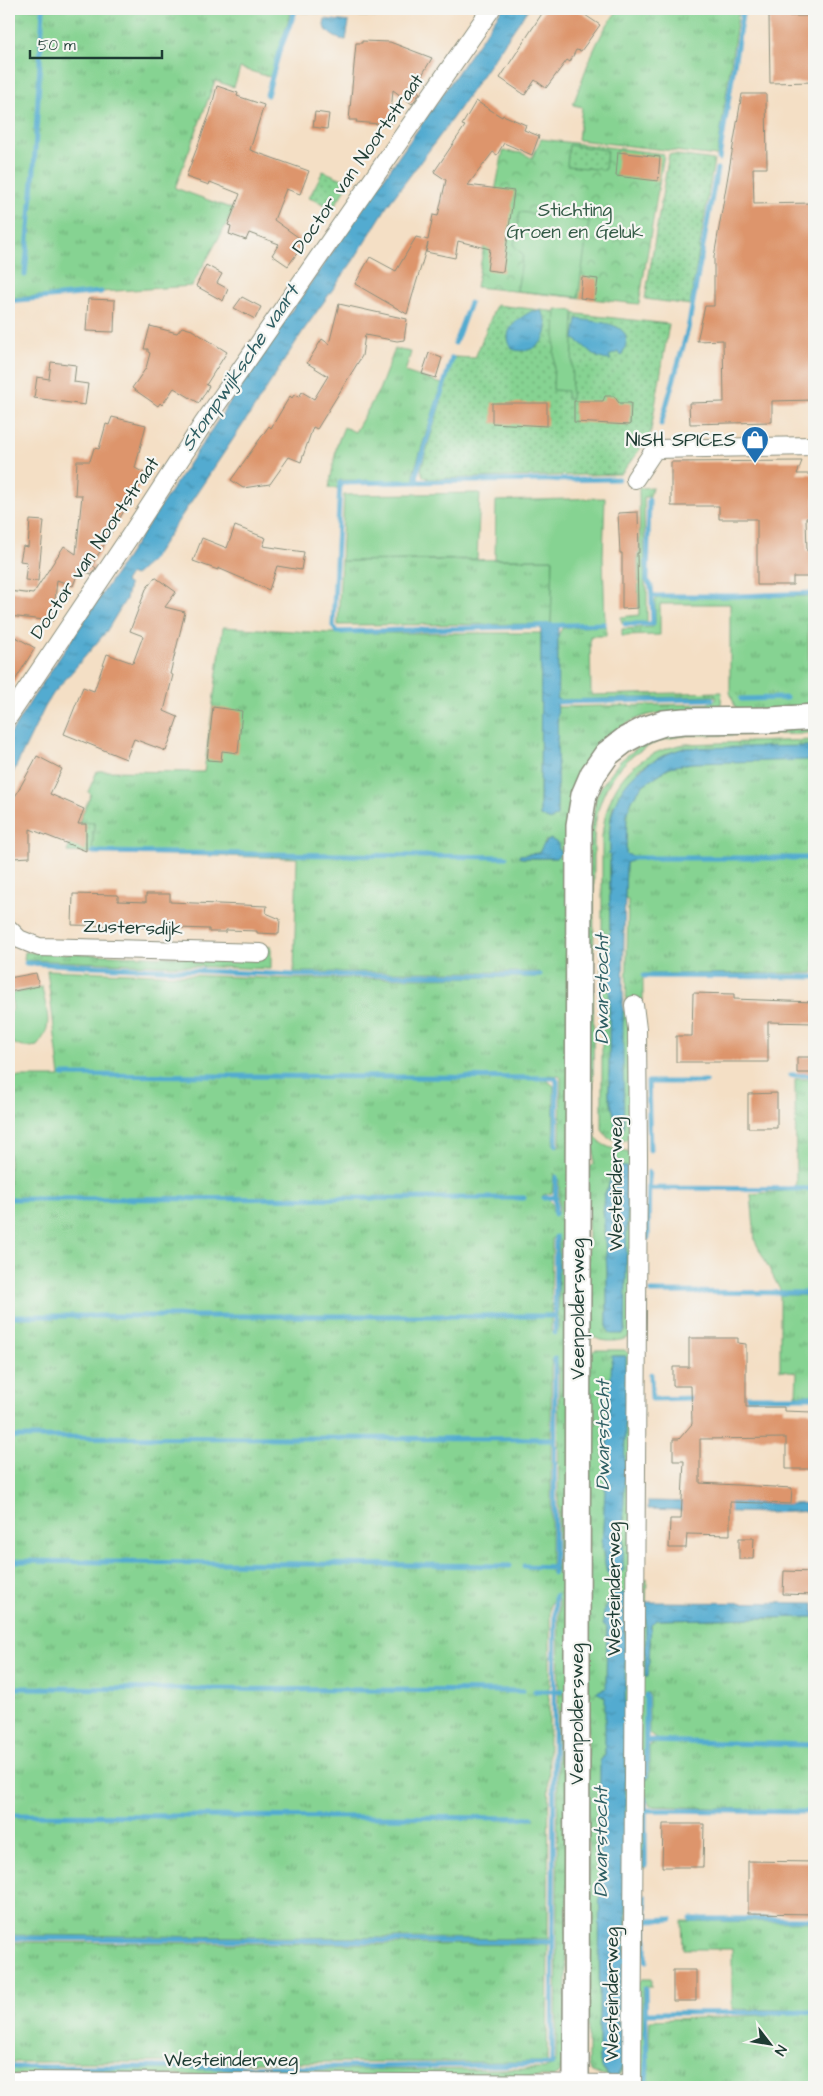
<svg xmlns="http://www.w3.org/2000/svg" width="823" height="2096" font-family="'Architects Daughter',sans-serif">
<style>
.grass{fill:url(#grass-tufts);stroke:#528863;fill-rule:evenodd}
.park{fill:url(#park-crowns);stroke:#528863}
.garden{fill:url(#garden-dots);stroke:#528863}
.pitch{fill:#86d392;stroke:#528863}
.water{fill:url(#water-ripples);stroke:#387482}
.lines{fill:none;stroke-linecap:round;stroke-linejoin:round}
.stream{stroke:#52abd0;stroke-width:5}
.building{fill:#dd956c}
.street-casing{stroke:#8a8e7c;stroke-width:20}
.secondary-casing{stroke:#8a8e7c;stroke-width:28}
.street{stroke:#fff;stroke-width:18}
.secondary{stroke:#fff;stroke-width:25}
.labels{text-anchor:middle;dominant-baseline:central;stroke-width:4.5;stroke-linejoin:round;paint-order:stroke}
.street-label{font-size:19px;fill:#1f3d34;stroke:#f6f6f2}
.park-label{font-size:19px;fill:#345b47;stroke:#f6f6f2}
.poi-label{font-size:19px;fill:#1f3d34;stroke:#f6f6f2;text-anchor:end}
.water-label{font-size:20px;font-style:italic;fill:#2e5e63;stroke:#f6f6f2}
</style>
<defs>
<pattern id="grass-tufts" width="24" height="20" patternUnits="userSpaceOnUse" patternTransform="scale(1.25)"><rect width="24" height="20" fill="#86d392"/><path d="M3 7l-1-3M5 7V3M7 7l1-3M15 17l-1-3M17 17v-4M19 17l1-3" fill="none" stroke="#6dac78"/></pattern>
<pattern id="park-crowns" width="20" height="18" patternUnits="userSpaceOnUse" patternTransform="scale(1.25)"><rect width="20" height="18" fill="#86d392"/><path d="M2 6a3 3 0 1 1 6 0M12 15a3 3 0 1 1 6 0" fill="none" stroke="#6dac78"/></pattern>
<pattern id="garden-dots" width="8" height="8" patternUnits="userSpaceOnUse" patternTransform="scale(1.25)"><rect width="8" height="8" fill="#86d392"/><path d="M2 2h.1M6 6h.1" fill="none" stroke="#6dac78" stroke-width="1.8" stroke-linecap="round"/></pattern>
<pattern id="water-ripples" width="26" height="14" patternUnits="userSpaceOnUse" patternTransform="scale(1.25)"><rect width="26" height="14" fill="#52abd0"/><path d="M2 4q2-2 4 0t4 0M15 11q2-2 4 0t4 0" fill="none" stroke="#438caa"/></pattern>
</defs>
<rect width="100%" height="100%" fill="#f6f6f2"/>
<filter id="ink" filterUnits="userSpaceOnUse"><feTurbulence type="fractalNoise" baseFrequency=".02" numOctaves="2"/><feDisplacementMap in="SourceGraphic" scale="10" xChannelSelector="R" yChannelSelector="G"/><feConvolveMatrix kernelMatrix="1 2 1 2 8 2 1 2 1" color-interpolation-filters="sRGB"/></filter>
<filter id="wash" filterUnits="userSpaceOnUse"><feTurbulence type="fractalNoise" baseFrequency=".0096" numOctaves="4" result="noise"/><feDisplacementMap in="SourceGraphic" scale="20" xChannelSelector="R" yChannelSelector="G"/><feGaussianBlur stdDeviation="1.12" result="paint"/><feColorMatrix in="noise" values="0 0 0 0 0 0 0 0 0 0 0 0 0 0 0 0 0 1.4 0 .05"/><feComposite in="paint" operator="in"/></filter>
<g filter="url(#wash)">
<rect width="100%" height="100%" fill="#f4dfc5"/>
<path class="grass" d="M9,9h283l-22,68 -30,-9 -6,19 -19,-6 -40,107 58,21 -6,14 -35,63 -183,12z
M294,9h84l-2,8 -74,-5z
M619,9h120l-22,147 -139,-16 4,-33 -9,-2c12,-33 23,-70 46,-96z
M395,349l16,3 -6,20 37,12 -28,87v10l-74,-1 -1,8h-10l8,-44 7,-17 11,5 24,-42z
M652,487l-2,10h-6l1,88 2,3v34l-25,1 -1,-6 18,-2 -1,-61 2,-1 -1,-65z
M553,559l-2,65 -213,1 3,-64z
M814,596v8l-6,1 1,79 5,1v17l-17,6 -57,3 -5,-4 -5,-15v-88h-70v31l-38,1v-7l31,-2 2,-4v-22l2,-3z
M606,626v10h-16l1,59 131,-3 -1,12 -2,4 -5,3c-19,1 -48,0 -66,4 -30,8 -50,30 -67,55l-16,1296 -6,8 -5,3 -545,-2v-133l539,3 -1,117h-537v6l329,2 205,-1 9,-4 3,-5 3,-459 -4,-4 -5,8v81l-3,4 2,8 -1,241 -539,-4v-858h51l-13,-107 245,9 248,-2 -1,-5h-245l3,-114 -205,-5 2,-30 -15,-1 12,-28 -3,-2 9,-21 107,1 19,-145 105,6h213l-1,183h17v-109l150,-3 9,-4v-4l-159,4 1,-64 4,-8zM546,840l13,11 -3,7h-35l-1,-3 19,-2zM548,1075l11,1 2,2 -1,67 -4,2 -3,-4 1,-57 -6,-5zM554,1173l5,7v30l-3,5 -4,-4v-7l-4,-5h-5v-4l9,-2zM556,1236l3,3 -1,93 -3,1 -4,-2 1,-92zM555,1359l4,10 -1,191 -2,12 -2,1 -3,-1v-204l1,-8z
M814,726v6l-14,2c-27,0 -53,1 -80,1 -17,0 -36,-1 -53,4 -47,13 -71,53 -73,99l-1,293c5,18 26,19 41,21l-1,183c-11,8 -37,9 -45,-3v-164l6,-4v-16l-6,-2 1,-307 7,-42 6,-12 18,-24 22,-17 24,-10zM613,1167h14l-2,164 -2,3 -16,-6v-57l-4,-64 1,-13 4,-6z
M814,740v6l-4,1 -126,1 -16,5 -28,15 -27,38 -3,16 -1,273 6,24 7,-107 4,-1 2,-111 -3,-1 1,-37 11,-4 -11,-4 1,-43 6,-13 10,-13 27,-18 21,-4 123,-4v214l-171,1v26h-15l5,23 -3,116 -9,2 -13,-3 -6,-8v-294c5,-51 31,-83 83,-92z
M264,947h7v22l-247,-9 1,-8 238,8z
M795,1079h19v213h-33l-26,-51 -4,-47 45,-4z
M780,1295h34v100h-18l1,-23 -17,-2z
M595,1350h30l8,8 -7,711 -9,8 9,-17 -1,-467 -13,1 -8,16 -1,14 4,3 -1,61 -9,4 9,5 -1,58 -5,6 -1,297 3,10 6,9 -16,-4 -4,-6v-711zM613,1356h12l-18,218 -5,-27z
M647,1578l-1,24 -3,12 3,5 -1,58 3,-1 3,-51 5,-5 158,-3v127l-157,-4 -8,-6v-41h-4l-1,86 5,-1v-32l5,-3 160,2v66l-164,-5 -3,-10 -3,-1 -2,68 3,5h-8l5,-285z
M682,1921l132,1v165h-167l3,-67 140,-6v-4l-58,-1v-60h-49z
M642,1979h9v8h-6l-3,3 4,80 -3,17h-6v-103z"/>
<path class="park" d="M541,139l123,15 -25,150 -163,-17 27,-136 19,2 10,5z"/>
<path class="garden" d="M569,145l38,5 -2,20 -38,-4z
M669,154l45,6 -24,145 -45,-6z
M323,171l27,11 -17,26 -24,-10z
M496,305l173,19 -19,112 -29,38 -192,5 -6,-3 -2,-7 33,-112 21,1z
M79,822l15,1 -2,30 -25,-1z"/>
<path class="pitch" d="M520,212l69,9 -11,76 -61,-6 6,-36 -9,-9z
M556,309l18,2 -3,88h-4v-8l-14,-1z
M480,493l-3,66 -136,2 3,-66z
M605,498l-2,59 2,66 -54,1 2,-65h-58l1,-58z
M42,987c4,25 13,38 -5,59 -12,2 -20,2 -28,-7v-24l4,-6 -2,-15z"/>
<path class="water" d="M502,9h26l-83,120 -57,76 -35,56 -50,70 -47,74 -104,155 -18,16 -4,-2 -5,8 4,3 -3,14 -20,33 -53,62 -8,13 -36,74v-45l23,-37 250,-375z
M325,19l24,3 -3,18c-10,-1 -17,-5 -22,-14z
M532,311h9c17,21 -5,47 -29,38 -12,-19 6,-30 20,-38z
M577,319c23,4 64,3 44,37l-3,-4 -9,4 2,4c-19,0 -22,-13 -37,-21z
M541,625h17l-1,191 -6,4 -11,-4z
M814,746v13l-3,1 -120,3 -21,4 -27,18 -10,13 -6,14 -1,42 12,4 -12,5c-3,88 -4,177 -2,266l-9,3v-13l-6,-24 1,-241 -2,-1 2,-2c0,-10 -1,-21 1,-31 6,-40 37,-61 73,-72z
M550,839l8,4 1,8 3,1 -6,6h-35l-2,-1v-2l20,-2 4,-8z
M613,1167h15l-3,164 -2,3h-12l-4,-6v-57l-4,-64 1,-13 4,-6z
M612,1356h14l-3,215 -6,3h-10l-5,-27z
M648,1501l143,3 23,-1v8l-46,2 -120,-4z
M625,1593l1,467 -9,15v12h-9v-12l-6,-7 -3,-10 1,-297 5,-6v-58l-9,-5 10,-4 1,-61 -4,-3 1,-14 8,-16z
M646,1602l168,1v14l-158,3 -5,5 -3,52h-3l1,-58 -3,-5z"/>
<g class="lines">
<path class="stream" d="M9,59h4
M267,95l12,-43 17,-43
M719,159l24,-150
M9,169h1
M25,275l9,-106 9,-160
M9,301l92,-9
M455,343l15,-40
M661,424l27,-95 29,-160
M416,482l1,-11 35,-113
M649,500l-2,80 4,6 1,10
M604,624l-267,8 -4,-6 7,-143 278,-4
M625,624h28l-1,-28h85l77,-3
M741,699l45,-1
M557,702l155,-3
M93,852l413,5
M632,858h182
M26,963l267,12h247
M644,976l170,1
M63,1075l492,3 2,3 -1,64
M791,1075h23
M650,1150l-2,-68h58
M650,1188l164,1
M544,1198l12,-1
M9,1199l515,-1
M555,1214l1,-37
M648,1238l1,-66
M651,1292l163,1
M9,1316h546
M555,1333l1,-96
M651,1374l1,25 45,-1
M740,1397h74
M9,1437l546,2
M9,1561l501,5
M524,1566l30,1
M554,1573l1,-214
M9,1688l514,3
M535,1691h27
M646,1741l168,4
M646,1776v-81
M645,1810l169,2
M9,1815l523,3
M645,1865v-66
M645,1897l1,23
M691,1919h123
M9,1938l544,4
M646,1961v-41l26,-1
M645,2013l169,-1
M11,2067h328l213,-3 3,-468
M645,2087l2,-18 -2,-80"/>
</g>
<g id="blocks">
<path class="building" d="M545,9h31l24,16 -19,26 -5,-1 -6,12 -3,-2 -21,28 -11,-8 -10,15 -25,-17z
M769,16h45v66l-44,1z
M362,41l28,1 42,16 -18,31 6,4 -8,11 -19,-14 -3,35 -34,-3 1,-2h-8l7,-77h6z
M217,86l21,7 -1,3 27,9 -14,45 59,21 -9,23 -14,-5 -12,31 31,22 -17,24 -16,-11 7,-11 -30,-11 -3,7 -17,-6 2,-8 -3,-1 12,-31 -30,-12 -1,3 -23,-8 24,-64z
M742,94h24l1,74h-14l1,36 60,-1v197l-42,1v21l-82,2 -1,-21 35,-1 -1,-62 -26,1 8,-35h9v-49z
M476,101l26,16 1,-2 23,10 -2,5 15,6 -7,19 -28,-12 -7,12 -4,-3 -25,33 46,6 -11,81 -16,-2 3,-21 -32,-8 -3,17 -29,-6 2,-9 -21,71 -52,-30 15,-27 26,14 20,-34 12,3 5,-25 5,1 8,-36 -12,-8 31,-46 -3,-1z
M315,112l14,2 -2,15 -14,-2z
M618,152l42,5 -2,24 -42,-5z
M206,265l16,9 -5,9 11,6 -5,12 -27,-15z
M582,277l16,2 -3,21 -15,-2z
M242,297l19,10 -6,12 -21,-11z
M88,299l27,1 -1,32 -28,-1z
M339,304l68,15 -3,21 -7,1 -32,-6 -3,21 -45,73 -4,-2 -12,35 -12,-5 -19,27 -27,4 -12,-8 38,-54 2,2 19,-32 2,2 2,-3 5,2 3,-5 12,7 14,-23 -21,-13 15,-24 7,5z
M150,326l27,7 5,-6 10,3 35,22 -21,33 3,1 -10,17 -25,-15 -12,17 -2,-2 -2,3 -26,-18 14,-20 4,-15 -2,-1v-3h-4z
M429,353l13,5 -6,20 -14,-4z
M51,362l25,3 -2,17 14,2 -3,21 -51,-7 3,-21 12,2z
M605,396h9l5,7h12l-1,22 -56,-3v-21h29z
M492,403h55v23l-55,-3z
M112,417l34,8 -11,43 11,6 -54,91 4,3 -4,6 -13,-4 -6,16 -16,-6 -4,41 -44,-5v-25l24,3 31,-48 12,8 6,-59h-7l2,-34h13l4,-13 5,1 7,-25 3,1z
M802,461l-5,13h17v43l-8,1 1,33 7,-1v27h-21v8h-36v-66h-38v-13h-48v-44z
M638,512l1,41h-2l1,55 -16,1v-56h-2l-2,-40z
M30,520l14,1 -6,60 -13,-1 2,-18 -7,-1 3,-15 5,1z
M235,526l31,12 -3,8 41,6 -3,18 -24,-4 -8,24 -51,-22v2l-25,-9 9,-23 25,10z
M155,577l21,15 -11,15 20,5 -15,62 3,1 -9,36 14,6 -12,34 -32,-12 -8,20 -62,-25 19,-47 11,4 13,-37 26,9 10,-27 -13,-5 16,-42z
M16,637l19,11 -26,42v-41z
M213,707l29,4 -4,42 -16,-2 -1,10 -14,-1z
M37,756l25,13 -12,25 34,15 -6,15h8v27l-56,-22v28l-17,1v-6l-4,-3v-41z
M73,894l45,1v6l28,1v-8h24v8l97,4 -1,7 14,6 -1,15 -22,-1v-2l-31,-1v2h-17v-3l-32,-1v3l-16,-1v-2l-32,-1v2h-8l-8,-1v-2l-41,-1z
M36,973l3,13 -30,6v-14z
M693,993l41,1v5l80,3v21l-46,-1v40h-92v-26h16z
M797,1057h17v16h-17z
M777,1093v35h-29v-34z
M689,1338h49v5l8,1v63h38v4l28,1v7h2v50h-28v-31l-86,1v44l92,5 -1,16 -61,-2v33l-43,-1 -1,14h-17l1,-29h11l3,-58h-11v-22h6l13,-15 -1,-38h-18v-19h16z
M739,1538h15l-1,21h-14z
M784,1571l30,1v23l-31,-1z
M663,1824h41l-1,43h-41z
M748,1861l66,1v52l-66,-1z
M673,1970h23v31h-23z"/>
</g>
</g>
<g filter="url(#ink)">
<use href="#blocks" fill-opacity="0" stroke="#8a8e7c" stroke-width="1"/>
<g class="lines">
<defs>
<path id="street" d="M635,479l20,-30 159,-3
M9,716l121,-180 73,-112 288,-415
M9,929l10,10 20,8 222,6
M9,2081l623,3
M632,2087l6,-928 -1,-130 -3,-24"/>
<path id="secondary" d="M576,2087l3,-1262 5,-30 9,-21 14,-20 18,-14 21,-11 18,-6 20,-2 87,-1 43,-3"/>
</defs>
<use href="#street" class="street-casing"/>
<use href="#secondary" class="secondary-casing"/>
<use href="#street" class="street"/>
<use href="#secondary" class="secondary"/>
</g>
</g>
<defs>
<symbol id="shop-pin" viewBox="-11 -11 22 30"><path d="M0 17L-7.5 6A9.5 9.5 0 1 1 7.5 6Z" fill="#1f6fb2" stroke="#f6f6f2"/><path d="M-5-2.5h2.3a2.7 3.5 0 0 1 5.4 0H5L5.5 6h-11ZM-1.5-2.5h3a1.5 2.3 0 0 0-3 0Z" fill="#fff"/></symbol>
</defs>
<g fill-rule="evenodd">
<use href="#shop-pin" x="739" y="424" width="32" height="43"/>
</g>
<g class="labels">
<g class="street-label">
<text transform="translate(358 164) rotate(-55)">Doctor van Noortstraat</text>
<text transform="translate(95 548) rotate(-56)">Doctor van Noortstraat</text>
<text transform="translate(133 928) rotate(2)">Zustersdijk</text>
<text transform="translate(616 1184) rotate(-90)">Westeinderweg</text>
<text transform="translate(578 1309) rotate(-90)">Veenpoldersweg</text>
<text transform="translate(614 1589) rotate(-90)">Westeinderweg</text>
<text transform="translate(577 1714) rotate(-90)">Veenpoldersweg</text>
<text transform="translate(612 1994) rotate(-90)">Westeinderweg</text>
<text x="231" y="2060">Westeinderweg</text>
</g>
<g class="park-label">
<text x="575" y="210">Stichting<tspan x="575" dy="22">Groen en Geluk</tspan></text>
</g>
<g class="poi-label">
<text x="736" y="440">NISH SPICES</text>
</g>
<g class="water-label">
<text transform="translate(240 368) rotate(-56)">Stompwijksche vaart</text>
<text transform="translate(602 989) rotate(-90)">Dwarstocht</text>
<text transform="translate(603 1435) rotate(-90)">Dwarstocht</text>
<text transform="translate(601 1842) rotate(-90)">Dwarstocht</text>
</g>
</g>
<rect width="823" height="2096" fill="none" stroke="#f6f6f2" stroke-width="30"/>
<g transform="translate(770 2044) rotate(121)" stroke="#f6f6f2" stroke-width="4" paint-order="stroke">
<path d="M0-4L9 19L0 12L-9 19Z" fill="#1f3d34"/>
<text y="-8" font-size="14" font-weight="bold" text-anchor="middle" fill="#1f3d34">N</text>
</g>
<path d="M30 50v8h132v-8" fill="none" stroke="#1f3d34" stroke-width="2.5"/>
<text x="38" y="50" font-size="15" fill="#1f3d34" stroke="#f6f6f2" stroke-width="4" paint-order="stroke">50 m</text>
</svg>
